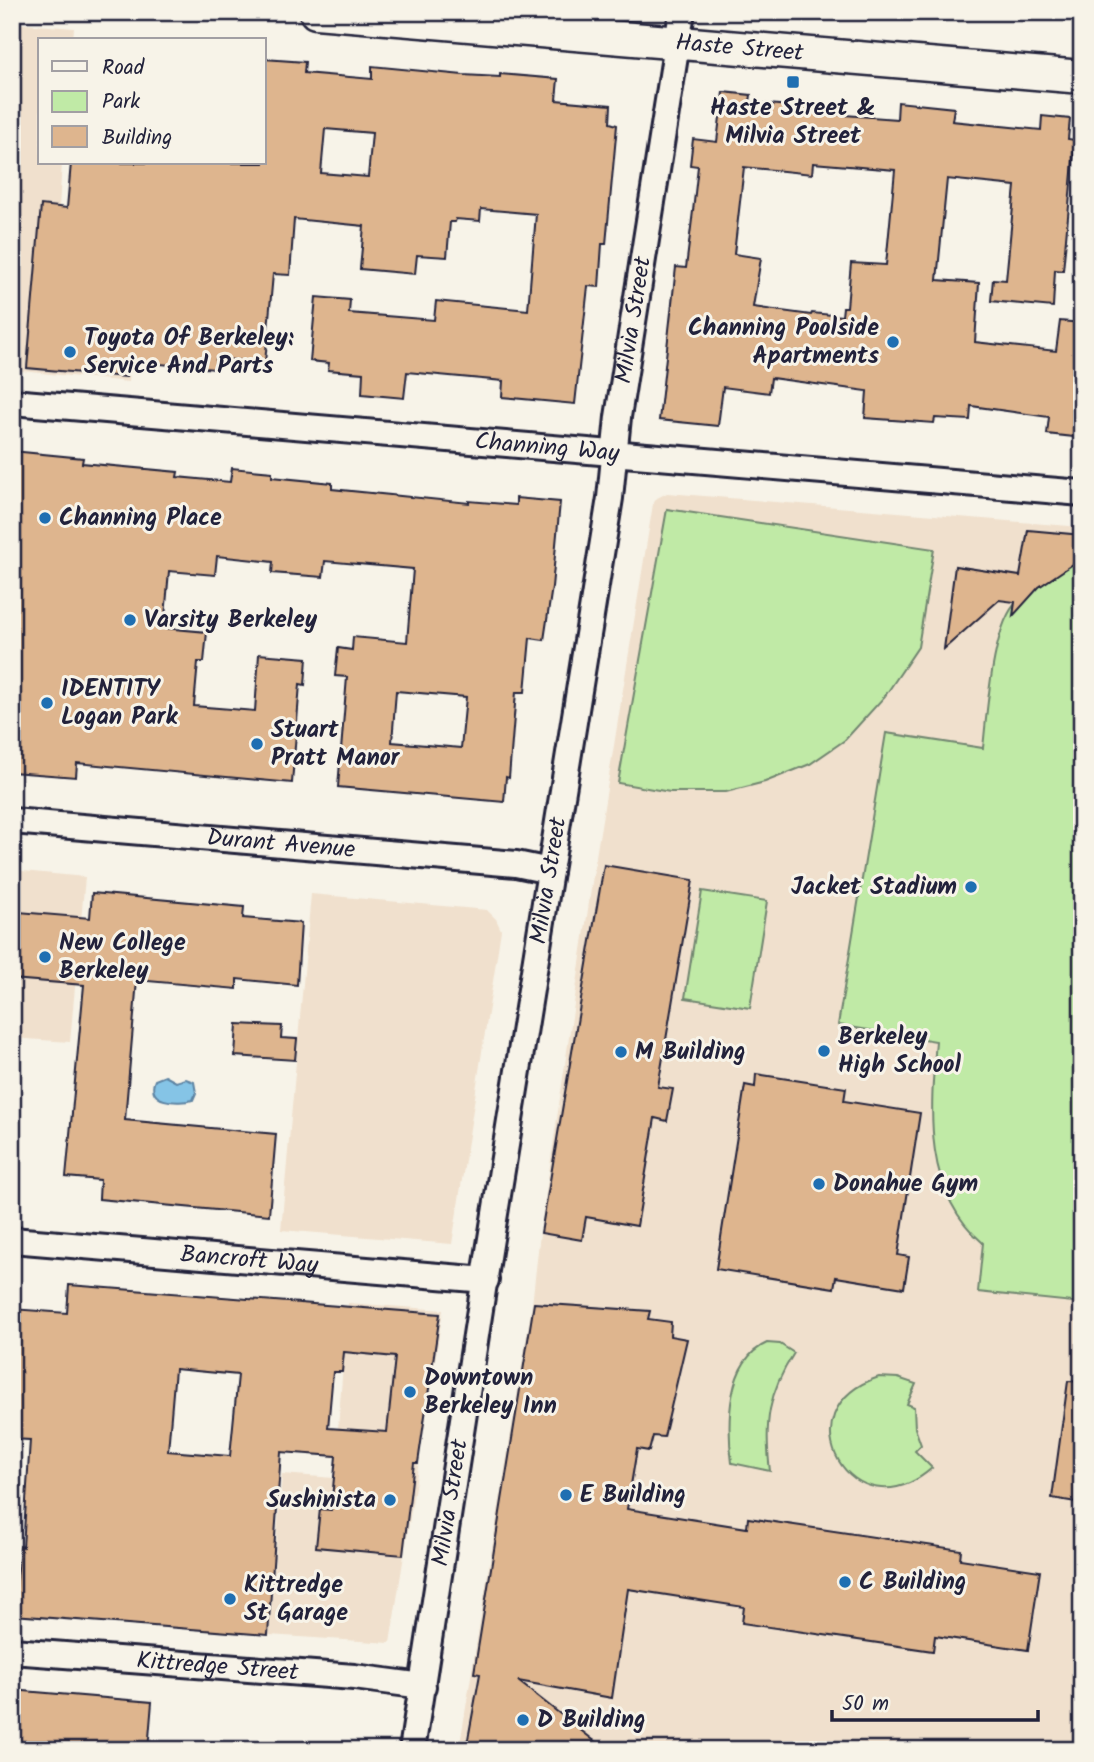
<svg xmlns="http://www.w3.org/2000/svg" width="1094" height="1762" font-family="Kalam,sans-serif">
<style>
.built{fill:#f0e0cd}
.green{fill:#c0eaa6;stroke:#718670;stroke-width:2}
.water{fill:#85c4e6;stroke:#5d83a2;stroke-width:2}
.building{fill:#deb58e;stroke:#22223b;stroke-width:2;fill-rule:evenodd}
.lines{fill:none;stroke-linecap:round;stroke-linejoin:round}
.minor-casing{stroke:#22223b;stroke-width:30}
.tertiary-casing{stroke:#22223b;stroke-width:37}
.minor{stroke:#f7f3e8;stroke-width:24}
.tertiary{stroke:#f7f3e8;stroke-width:32}
.poi-dot{fill:#1f6fb2;stroke:#f7f3e8;stroke-width:2.5}
.labels{text-anchor:middle;dominant-baseline:central;stroke-width:6;stroke-linejoin:round;paint-order:stroke}
.street-label{font-size:24px;fill:#22223b;stroke:#f7f3e8}
.poi-label{font-size:24px;font-weight:bold;fill:#22223b;stroke:#f7f3e8;text-anchor:start}
</style>
<rect width="100%" height="100%" fill="#f7f3e8"/>
<filter id="ink" filterUnits="userSpaceOnUse"><feTurbulence type="fractalNoise" baseFrequency=".0143" numOctaves="2"/><feDisplacementMap in="SourceGraphic" scale="14" xChannelSelector="R" yChannelSelector="G"/><feConvolveMatrix kernelMatrix="1 2 1 2 8 2 1 2 1" color-interpolation-filters="sRGB"/></filter>
<g filter="url(#ink)">
<path class="built" d="M12,23l62,5 -1,12h-33v123h22l-3,44 84,7 -14,168 -117,-12z
M667,493l415,34v1223h-623l73,-445 8,-72 54,-364 59,-365 4,-6z
M12,870l73,7 -15,165 -58,-4z
M311,894l176,16 9,9 5,11 -49,314 -171,-14z
M348,1303l95,7 -53,333 -121,-8 13,-161 52,4z"/>
<path class="green" d="M667,509l267,40 -16,98 -33,49 -40,44 -35,24 -45,18 -39,10h-56l-52,-9z
M1082,558v745l-104,-11 5,-49c-60,-51 -53,-131 -47,-202l-98,-16 48,-292 97,15c4,-34 9,-125 35,-147 19,-17 43,-29 64,-43z
M702,891l65,10 -17,107 -65,-10z
M767,1343l13,1 14,9c-26,40 -30,71 -24,118l-38,-8c-5,-38 -6,-102 35,-120z
M879,1377l19,1 18,6 -9,20 7,3 1,21 6,17 -6,6 17,17c-78,69 -153,-58 -53,-91z"/>
<path class="water" d="M165,1076l11,6 10,-3 8,3 2,11 -3,7c-15,4 -48,3 -38,-20z"/>
<path class="building" d="M264,59l41,3 -1,11 68,6v-13l91,9 37,2v-3l58,5 -2,21 55,5 -1,18 7,2 -11,119h-4l-3,43 -11,-1 -13,118 -73,-7 1,-16 -96,-9 -3,26 -42,-4 1,-21 -35,-3 1,-7 -19,-2 6,-64 34,3 -1,13 85,7 2,-19 92,9 8,-96 -55,-5 -1,12 -24,-2 -1,3h-5l-3,35 -30,-2 -2,19 -55,-5 4,-43 -70,-7 -4,56 -17,-1 -8,89 -49,-5 -1,11 -88,-8 -1,16 -99,-9 14,-163 26,3 4,-45h193zM325,129l47,4 -4,44 -47,-4z
M723,92l28,3 -1,7 68,7v4l79,6 1,-17 56,6 -2,13 89,9 1,-14 28,3 -2,20 7,1 -12,131 -8,-1 -2,37 -62,-6 2,-22 13,1 9,-94 -68,-7 -10,101 42,3 -4,59 81,9 4,-30 22,2v115l-35,-4 2,-17 -78,-11 -1,14 -35,-2 -1,5 -69,-5 2,-27 -96,-13 -2,15 -46,-6 -5,39 -59,-6 17,-153 10,1 7,-57 5,-45 -8,-1 3,-26 24,3zM813,163l82,7 -9,95 -35,-2 -4,44h-4l-1,9 -30,-3 -1,2 -58,-8 8,-49 -27,-4 10,-87 68,7z
M12,451l71,7 -1,5 96,9 -1,5 53,5 2,-14 40,4v5l60,6v6l137,14v-2l47,4v-7l44,4 -8,85 -8,53 -14,-2 -5,54h-9l-7,86 -3,-1 -2,25 -166,-15 9,-110 -12,-1 3,-28 14,2 1,-13 54,5 6,-73 -88,-8 -2,16 -51,-4 1,-11 -56,-6 -2,19 -46,-4 -5,57 43,4 -3,30h-6l-4,44 61,5 4,-57 48,4 -2,27 -5,-1 -8,99 -215,-20 -1,14 -64,-5zM396,691l70,6 -5,51 -69,-6z
M1028,530l54,5v23l-43,29 -26,29 2,-14 -16,-2 -55,49 11,-83 65,10z
M604,865l89,15 -35,207 15,2 -6,32 -12,-3 -18,108 -51,-9 -4,23 -41,-7z
M92,893l152,14 -1,11 58,5 -4,62 -60,-6v10l-100,-9 -12,140 151,14 -7,81 -170,-16 1,-19 -34,-3 18,-192 -72,-6v-40l7,-27 71,6z
M237,1024l45,2 -1,12 16,1 -2,21 -60,-4z
M756,1074l90,14 -2,13 76,12 -22,142 11,2 -5,31 -68,-11 -2,11 -118,-19 29,-184 10,2z
M69,1285l371,29 -22,149h-4l-11,92 -87,-8 4,-38 11,1 5,-54 -55,-4 -13,183 -254,-20 6,-69 3,1 7,-107 -18,-1v-130l55,4zM344,1352l51,5 -8,75 -59,-4 5,-56h9zM175,1369l63,6 -8,81 -62,-5z
M534,1303l116,8 -2,8 23,3 -1,14 17,3 -23,98 -11,-1 -4,15 -12,-2 -10,60 120,19 1,-10 213,32 -1,9 80,12 -12,79 -93,-14 -2,15 -191,-28 2,-16 -116,-18 -16,109 -94,-17 88,69h-140l14,-76 -6,-1z
M1068,1381l14,1v121l-30,-5z
M12,1690l140,12 -4,48h-136z"/>
<g class="lines">
<defs>
<g id="minor">
<path id="s1" d="M12,402l1070,91"/>
<path id="s2" d="M12,821l504,43 34,7"/>
<path id="s3" d="M12,1240l474,40"/>
<path id="s4" d="M12,1651l342,26 69,9"/>
<path id="s5" d="M412,1750l77,-499 121,-753 8,-81 64,-405"/>
</g>
<g id="tertiary">
<path id="s6" d="M316,12l766,65"/>
</g>
</defs>
<use href="#minor" class="minor-casing"/>
<use href="#tertiary" class="tertiary-casing"/>
<use href="#minor" class="minor"/>
<use href="#tertiary" class="tertiary"/>
</g>
</g>
<g class="poi-dot">
<rect x="786" y="75" width="14" height="14" rx="3.5"/>
<circle cx="893" cy="342" r="7"/>
<circle cx="70" cy="352" r="7"/>
<circle cx="45" cy="518" r="7"/>
<circle cx="130" cy="620" r="7"/>
<circle cx="47" cy="703" r="7"/>
<circle cx="257" cy="744" r="7"/>
<circle cx="971" cy="887" r="7"/>
<circle cx="45" cy="957" r="7"/>
<circle cx="824" cy="1051" r="7"/>
<circle cx="621" cy="1052" r="7"/>
<circle cx="819" cy="1184" r="7"/>
<circle cx="410" cy="1392" r="7"/>
<circle cx="566" cy="1495" r="7"/>
<circle cx="390" cy="1500" r="7"/>
<circle cx="845" cy="1582" r="7"/>
<circle cx="230" cy="1599" r="7"/>
<circle cx="523" cy="1720" r="7"/>
</g>
<g class="labels">
<g class="street-label">
<text stroke="none"><textPath href="#s6" startOffset="425">Haste Street</textPath></text>
<text stroke="none"><textPath href="#s5" startOffset="1447">Milvia Street</textPath></text>
<text stroke="none"><textPath href="#s1" startOffset="537">Channing Way</textPath></text>
<text stroke="none"><textPath href="#s2" startOffset="270">Durant Avenue</textPath></text>
<text stroke="none"><textPath href="#s5" startOffset="880">Milvia Street</textPath></text>
<text stroke="none"><textPath href="#s3" startOffset="238">Bancroft Way</textPath></text>
<text stroke="none"><textPath href="#s5" startOffset="250">Milvia Street</textPath></text>
<text stroke="none"><textPath href="#s4" startOffset="206">Kittredge Street</textPath></text>
</g>
<g class="poi-label">
<text x="793" y="108" text-anchor="middle">Haste Street &amp;<tspan x="793" dy="28">Milvia Street</tspan></text>
<text x="879" y="328" text-anchor="end">Channing Poolside<tspan x="879" dy="28">Apartments</tspan></text>
<text x="84" y="338">Toyota Of Berkeley:<tspan x="84" dy="28">Service And Parts</tspan></text>
<text x="59" y="518">Channing Place</text>
<text x="144" y="620">Varsity Berkeley</text>
<text x="61" y="689">IDENTITY<tspan x="61" dy="28">Logan Park</tspan></text>
<text x="271" y="730">Stuart<tspan x="271" dy="28">Pratt Manor</tspan></text>
<text x="957" y="887" text-anchor="end">Jacket Stadium</text>
<text x="59" y="943">New College<tspan x="59" dy="28">Berkeley</tspan></text>
<text x="838" y="1037">Berkeley<tspan x="838" dy="28">High School</tspan></text>
<text x="635" y="1052">M Building</text>
<text x="833" y="1184">Donahue Gym</text>
<text x="424" y="1378">Downtown<tspan x="424" dy="28">Berkeley Inn</tspan></text>
<text x="580" y="1495">E Building</text>
<text x="376" y="1500" text-anchor="end">Sushinista</text>
<text x="859" y="1582">C Building</text>
<text x="244" y="1585">Kittredge<tspan x="244" dy="28">St Garage</tspan></text>
<text x="537" y="1720">D Building</text>
</g>
</g>
<rect width="1094" height="1762" fill="none" stroke="#f7f3e8" stroke-width="42"/>
<rect x="21" y="21" width="1052" height="1720" fill="none" stroke="#22223b" stroke-width="2.5" filter="url(#ink)"/>
<rect x="38" y="38" width="228" height="126" fill="#f7f3e8" stroke="#a29fa3" stroke-width="2"/>
<rect x="52" y="61" width="35" height="10" fill="#f7f3e8" stroke="#a29fa3" stroke-width="2"/>
<text x="102" y="74" font-size="21" fill="#22223b">Road</text>
<rect x="52" y="91" width="35" height="21" fill="#c0eaa6" stroke="#a29fa3" stroke-width="2"/>
<text x="102" y="108" font-size="21" fill="#22223b">Park</text>
<rect x="52" y="126" width="35" height="21" fill="#deb58e" stroke="#a29fa3" stroke-width="2"/>
<text x="102" y="144" font-size="21" fill="#22223b">Building</text>
<path d="M832 1710v10h206v-10" fill="none" stroke="#22223b" stroke-width="3.5"/>
<text x="842" y="1710" font-size="21" fill="#22223b" stroke="#f7f3e8" stroke-width="5" paint-order="stroke">50 m</text>
</svg>
